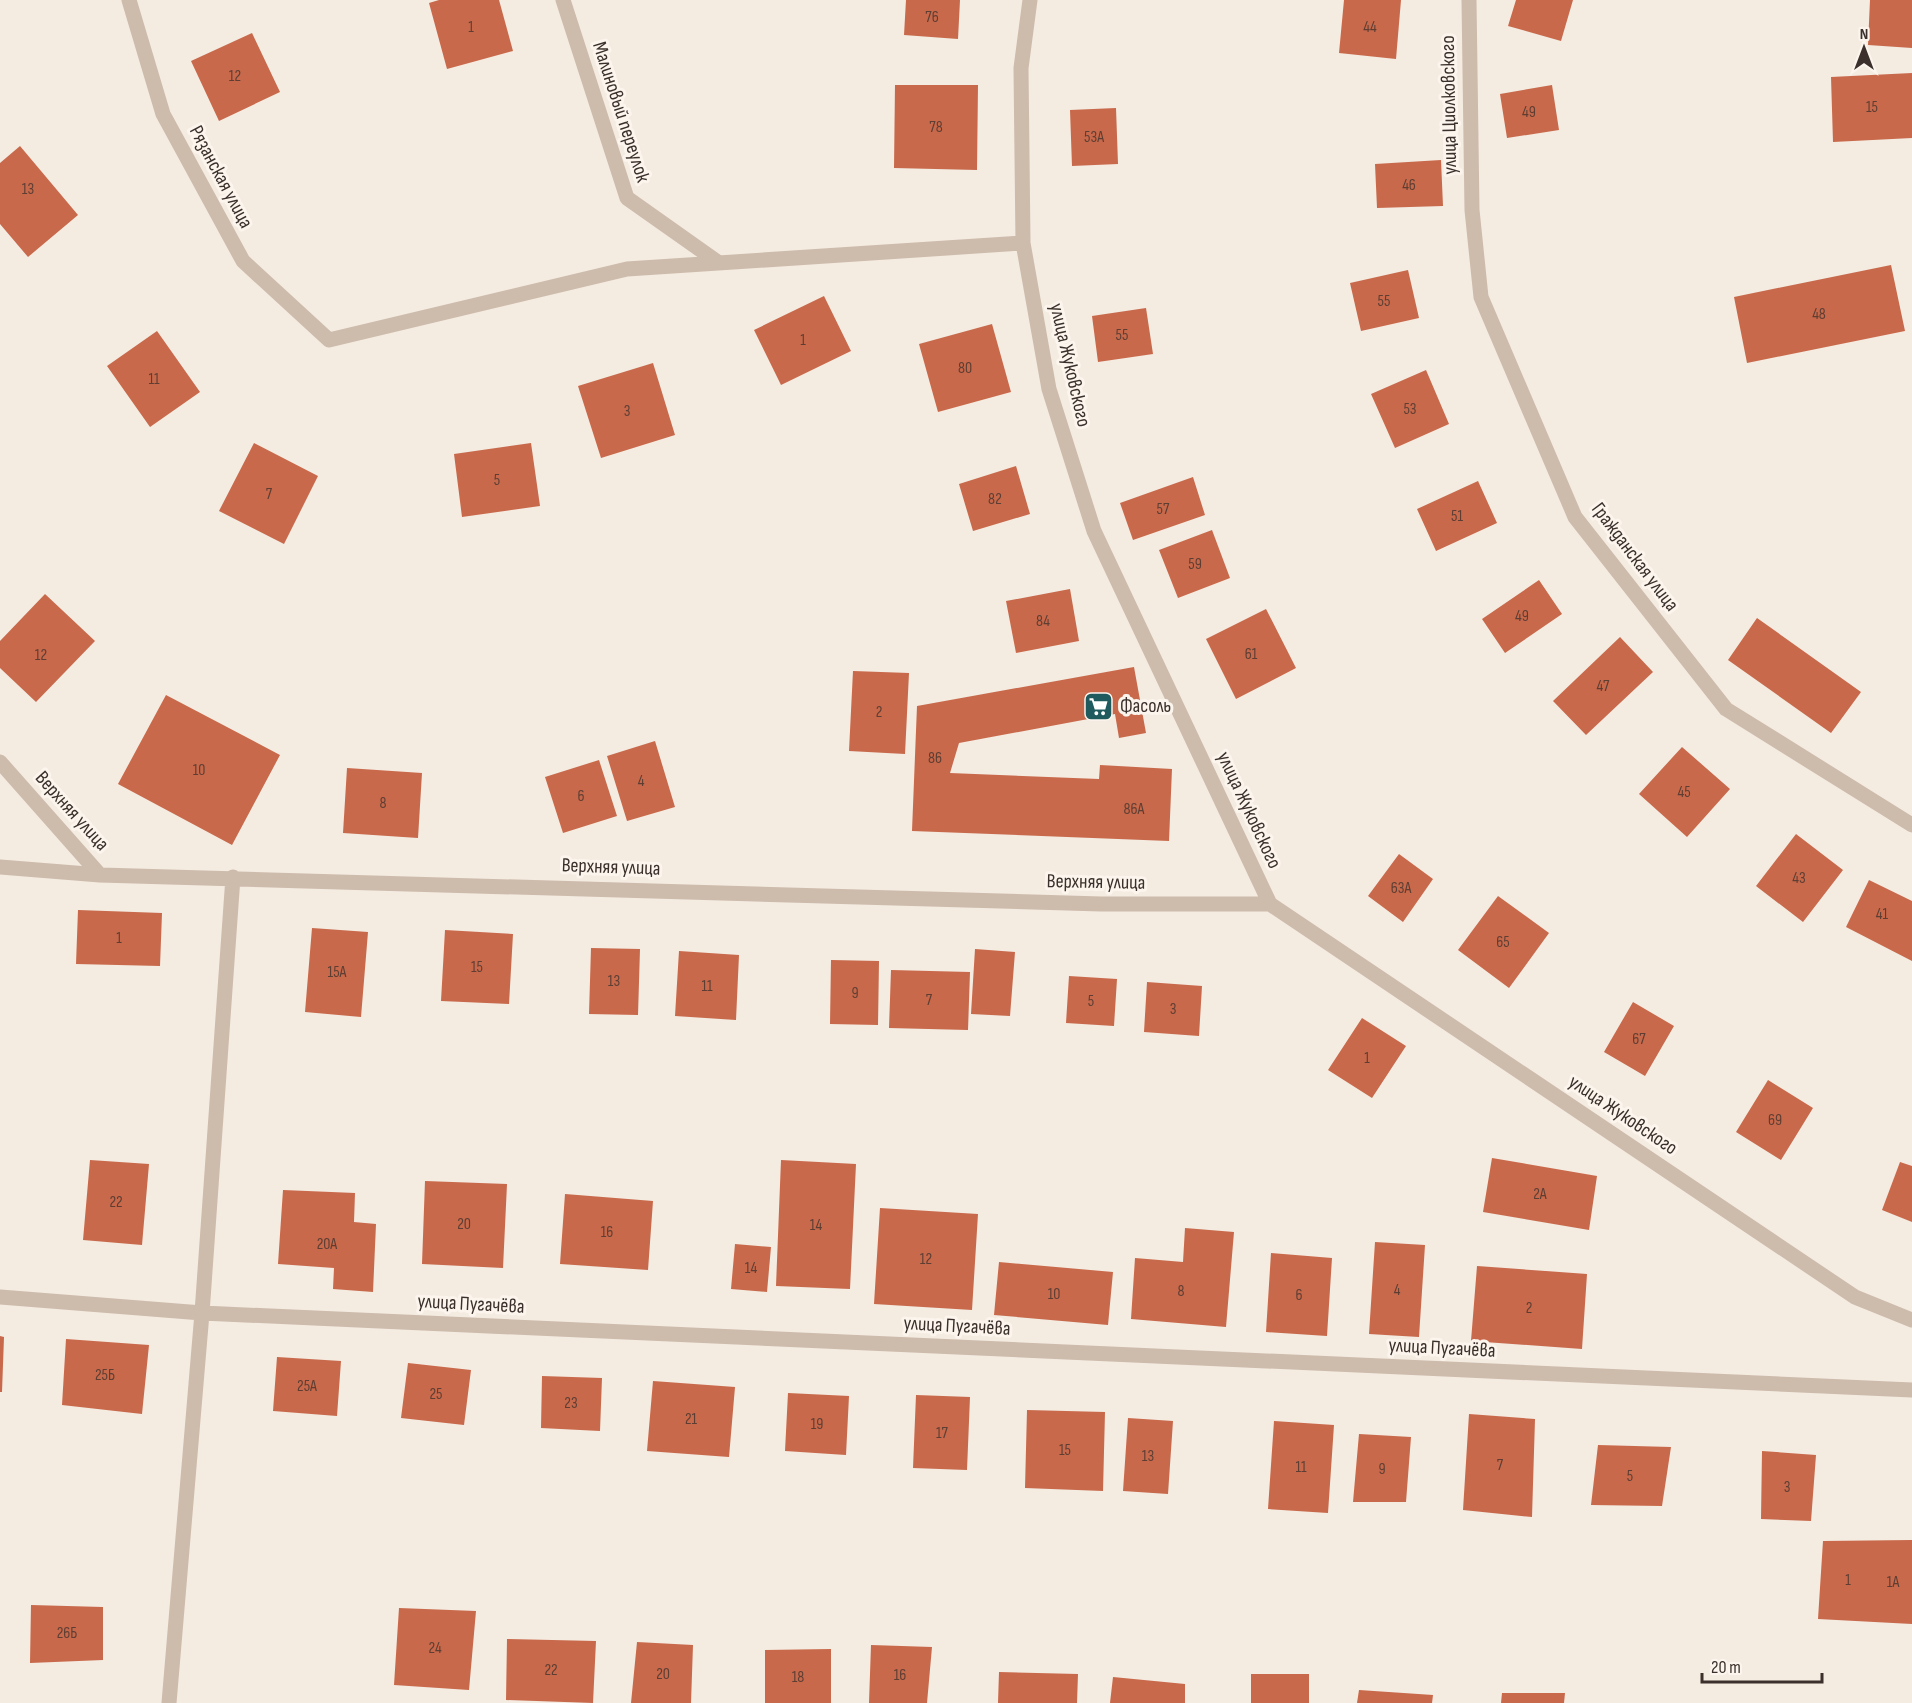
<svg xmlns="http://www.w3.org/2000/svg" width="1912" height="1703" font-family="'Sofia Sans Condensed',sans-serif">
<style>
.building{fill:#c8694b}
.lines{fill:none;stroke-linecap:round;stroke-linejoin:round}
.minor{stroke:#cdbbac;stroke-width:15}
.labels{text-anchor:middle;dominant-baseline:central;stroke-width:6;stroke-linejoin:round;paint-order:stroke}
.number-label{font-size:16px;fill:#5e3e33}
.street-label{font-size:20px;fill:#3b302b;stroke:#fbf5ee}
.poi-label{font-size:20px;fill:#3b302b;stroke:#fbf5ee;text-anchor:start}
</style>
<rect width="100%" height="100%" fill="#f4ebe1"/>
<path class="building" d="M439,0h60l14,51 -66,18 -18,-66z
M906,0h54l-2,39 -54,-4z
M1344,0h57l-5,59 -57,-6z
M1516,0h57l-12,41 -53,-15z
M1870,0h42v48l-44,-3z
M252,33l28,59 -61,29 -28,-60z
M1912,73v65l-79,4 -2,-65z
M895,85h83l-1,85 -83,-2z
M1552,85l7,45 -52,8 -7,-44z
M1116,108l2,56 -46,2 -2,-56z
M20,146l58,69 -50,42 -28,-33v-61z
M1441,160l2,46 -66,2 -2,-44z
M1891,265l14,66 -158,32 -13,-66z
M1408,270l11,48 -58,13 -11,-48z
M824,296l27,55 -70,34 -27,-55z
M1146,308l7,46 -55,8 -6,-46z
M992,324l19,68 -73,20 -19,-68z
M157,331l43,61 -50,35 -43,-61z
M653,363l22,72 -74,23 -23,-72z
M1426,370l23,54 -54,24 -24,-54z
M254,443l64,33 -34,68 -65,-33z
M531,443l9,63 -78,11 -8,-63z
M1016,466l14,48 -57,17 -14,-47z
M1193,477l12,38 -72,25 -13,-37z
M1478,481l19,42 -61,28 -19,-42z
M1212,530l18,48 -52,20 -19,-48z
M1539,580l23,34 -57,39 -23,-34z
M1070,589l9,52 -63,12 -10,-52z
M45,594l50,47 -59,61 -36,-34v-27z
M1266,609l30,59 -60,31 -30,-60z
M1757,618l104,74 -30,41 -103,-73z
M1620,637l33,35 -67,63 -33,-34z
M1134,667l12,66 -27,5 -4,-24 -156,29 -9,30 149,6 1,-14 72,4 -3,72 -257,-10 5,-125z
M853,671l56,2 -4,81 -56,-3z
M166,695l114,60 -48,90 -114,-61z
M655,741l20,66 -48,14 -20,-65z
M1682,747l48,42 -43,48 -48,-43z
M599,760l18,56 -54,17 -18,-56z
M347,768l75,5 -4,65 -75,-5z
M1796,834l47,36 -40,52 -47,-36z
M1399,854l34,25 -30,43 -35,-26z
M1869,880l43,21v60l-66,-34z
M1498,896l51,37 -40,55 -51,-38z
M78,910l84,3 -2,53 -84,-2z
M312,928l56,4 -7,85 -56,-5z
M445,930l68,4 -4,70 -68,-3z
M591,948l49,1 -2,66 -49,-1z
M975,949l40,3 -5,64 -39,-2z
M679,951l60,4 -3,65 -61,-4z
M831,960l48,1 -1,64 -48,-1z
M891,970l79,2 -2,58 -79,-2z
M1069,976l48,3 -3,47 -48,-3z
M1147,982l55,4 -3,50 -55,-4z
M1633,1002l41,24 -29,50 -41,-24z
M1362,1018l44,28 -34,52 -44,-28z
M1768,1080l45,28 -32,52 -45,-28z
M1492,1158l105,18 -8,54 -106,-18z
M90,1160l59,4 -7,81 -59,-5z
M781,1160l75,4 -6,125 -74,-3z
M1900,1162l12,4v56l-30,-12z
M425,1181l82,3 -4,84 -81,-4z
M283,1190l72,3 -1,29 22,2 -3,68 -40,-3 1,-21 -56,-4z
M565,1194l88,7 -5,69 -88,-6z
M880,1208l98,6 -6,96 -98,-6z
M1185,1228l49,4 -8,95 -95,-8 4,-61 48,4z
M1375,1242l50,3 -6,92 -50,-3z
M735,1244l36,3 -4,45 -36,-3z
M1271,1253l61,5 -5,78 -61,-4z
M999,1262l114,10 -5,53 -114,-10z
M1477,1266l110,8 -5,75 -111,-8z
M0,1336l4,1 -2,55h-2z
M66,1339l83,6 -7,69 -80,-9z
M277,1357l64,4 -4,55 -64,-5z
M408,1363l63,7 -7,55 -63,-7z
M542,1376l60,2 -2,53 -59,-3z
M653,1381l82,6 -6,70 -82,-6z
M788,1393l61,3 -3,59 -61,-4z
M916,1395l54,2 -3,73 -54,-2z
M1027,1410l78,2 -2,79 -78,-3z
M1469,1414l66,5 -3,98 -69,-7z
M1128,1418l45,3 -5,73 -45,-3z
M1274,1421l60,4 -6,88 -60,-4z
M1359,1434l52,3 -5,65h-53z
M1598,1445l73,2 -9,59 -71,-1z
M1762,1451l54,4 -5,66 -50,-2z
M1912,1540v84l-94,-5 5,-78z
M31,1605l72,2v53l-73,3z
M399,1608l77,3 -7,79 -75,-5z
M507,1639l89,2 -3,62 -87,-3z
M637,1642l56,3 -2,58h-60z
M871,1645l61,2 -5,56h-58z
M831,1649v54h-66v-53z
M999,1672l79,2 -1,29h-79z
M1251,1674h58v29h-58z
M1113,1677l72,7v19h-75z
M1359,1690l74,5 -1,8h-75z
M1502,1693h63l-1,10h-63z"/>
<g class="lines">
<path class="minor" d="M129,0l34,114 80,147 86,79 298,-71 396,-26
M563,0l64,198 92,65
M1030,0l-9,68 2,175 26,146 45,142 176,373 585,393 57,23
M1469,0l3,210 9,87 94,220 151,192 186,116
M0,762l100,113 1001,29h169
M0,867l100,8
M0,1297l202,16 1710,77
M169,1703l33,-390 31,-436"/>
</g>
<defs>
<symbol id="supermarket-square" viewBox="-11 -11 22 22"><rect x="-9" y="-9" width="18" height="18" rx="4" fill="#1f5a5e" stroke="#fbf5ee"/><path d="M-6-5.5h2.5l.6 2H6L4.5 2H-2.5L-4.4-4H-6ZM-1.5 3.2a1.3 1.3 0 1 0 .1 0ZM3 3.2a1.3 1.3 0 1 0 .1 0Z" fill="#fff"/></symbol>
</defs>
<g fill-rule="evenodd">
<use href="#supermarket-square" x="1082" y="690" width="33" height="33"/>
</g>
<g class="labels">
<g class="number-label">
<text x="932" y="17">76</text>
<text x="471" y="27">1</text>
<text x="1370" y="27">44</text>
<text x="235" y="76">12</text>
<text x="1872" y="107">15</text>
<text x="1529" y="112">49</text>
<text x="936" y="127">78</text>
<text x="1094" y="137">53А</text>
<text x="1409" y="185">46</text>
<text x="28" y="189">13</text>
<text x="1384" y="301">55</text>
<text x="1819" y="314">48</text>
<text x="1122" y="335">55</text>
<text x="803" y="340">1</text>
<text x="965" y="368">80</text>
<text x="154" y="379">11</text>
<text x="1410" y="409">53</text>
<text x="627" y="411">3</text>
<text x="497" y="480">5</text>
<text x="269" y="494">7</text>
<text x="995" y="499">82</text>
<text x="1163" y="509">57</text>
<text x="1457" y="516">51</text>
<text x="1195" y="564">59</text>
<text x="1522" y="616">49</text>
<text x="1043" y="621">84</text>
<text x="1251" y="654">61</text>
<text x="41" y="655">12</text>
<text x="1603" y="686">47</text>
<text x="879" y="712">2</text>
<text x="935" y="758">86</text>
<text x="199" y="770">10</text>
<text x="641" y="781">4</text>
<text x="1684" y="792">45</text>
<text x="581" y="796">6</text>
<text x="383" y="803">8</text>
<text x="1134" y="809">86А</text>
<text x="1799" y="878">43</text>
<text x="1401" y="888">63А</text>
<text x="1882" y="914">41</text>
<text x="119" y="938">1</text>
<text x="1503" y="942">65</text>
<text x="477" y="967">15</text>
<text x="337" y="972">15А</text>
<text x="614" y="981">13</text>
<text x="707" y="986">11</text>
<text x="855" y="993">9</text>
<text x="929" y="1000">7</text>
<text x="1091" y="1001">5</text>
<text x="1173" y="1009">3</text>
<text x="1639" y="1039">67</text>
<text x="1367" y="1058">1</text>
<text x="1775" y="1120">69</text>
<text x="1540" y="1194">2А</text>
<text x="116" y="1202">22</text>
<text x="464" y="1224">20</text>
<text x="816" y="1225">14</text>
<text x="607" y="1232">16</text>
<text x="327" y="1244">20А</text>
<text x="926" y="1259">12</text>
<text x="751" y="1268">14</text>
<text x="1397" y="1290">4</text>
<text x="1181" y="1291">8</text>
<text x="1054" y="1294">10</text>
<text x="1299" y="1295">6</text>
<text x="1529" y="1308">2</text>
<text x="105" y="1375">25Б</text>
<text x="307" y="1386">25А</text>
<text x="436" y="1394">25</text>
<text x="571" y="1403">23</text>
<text x="691" y="1419">21</text>
<text x="817" y="1424">19</text>
<text x="942" y="1433">17</text>
<text x="1065" y="1450">15</text>
<text x="1148" y="1456">13</text>
<text x="1500" y="1465">7</text>
<text x="1301" y="1467">11</text>
<text x="1382" y="1469">9</text>
<text x="1630" y="1476">5</text>
<text x="1787" y="1487">3</text>
<text x="1848" y="1580">1</text>
<text x="1893" y="1582">1А</text>
<text x="67" y="1633">26Б</text>
<text x="435" y="1648">24</text>
<text x="551" y="1670">22</text>
<text x="663" y="1674">20</text>
<text x="900" y="1675">16</text>
<text x="798" y="1677">18</text>
</g>
<g class="street-label">
<text transform="translate(1449 105) rotate(-91)">улица Циолковского</text>
<text transform="translate(621 112) rotate(72)">Малиновый переулок</text>
<text transform="translate(221 177) rotate(62)">Рязанская улица</text>
<text transform="translate(1070 365) rotate(77)">улица Жуковского</text>
<text transform="translate(1635 557) rotate(53)">Гражданская улица</text>
<text transform="translate(1249 810) rotate(65)">улица Жуковского</text>
<text transform="translate(72 811) rotate(48)">Верхняя улица</text>
<text transform="translate(611 867) rotate(2)">Верхняя улица</text>
<text transform="translate(1096 882) rotate(1)">Верхняя улица</text>
<text transform="translate(1623 1115) rotate(34)">улица Жуковского</text>
<text transform="translate(471 1304) rotate(3)">улица Пугачёва</text>
<text transform="translate(957 1326) rotate(3)">улица Пугачёва</text>
<text transform="translate(1442 1348) rotate(3)">улица Пугачёва</text>
</g>
<g class="poi-label">
<text x="1120" y="706">Фасоль</text>
</g>
</g>
<g transform="translate(1864 48)" stroke="#fbf5ee" stroke-width="4.5" paint-order="stroke">
<path d="M0-4.5L10 22L0 15L-10 22Z" fill="#3b302b"/>
<text y="-9" font-size="16" font-weight="bold" text-anchor="middle" fill="#3b302b">N</text>
</g>
<path d="M1702 1673v9h120v-9" fill="none" stroke="#3b302b" stroke-width="3"/>
<text x="1711" y="1673" font-size="18" fill="#3b302b" stroke="#fbf5ee" stroke-width="4.5" paint-order="stroke">20 m</text>
</svg>
